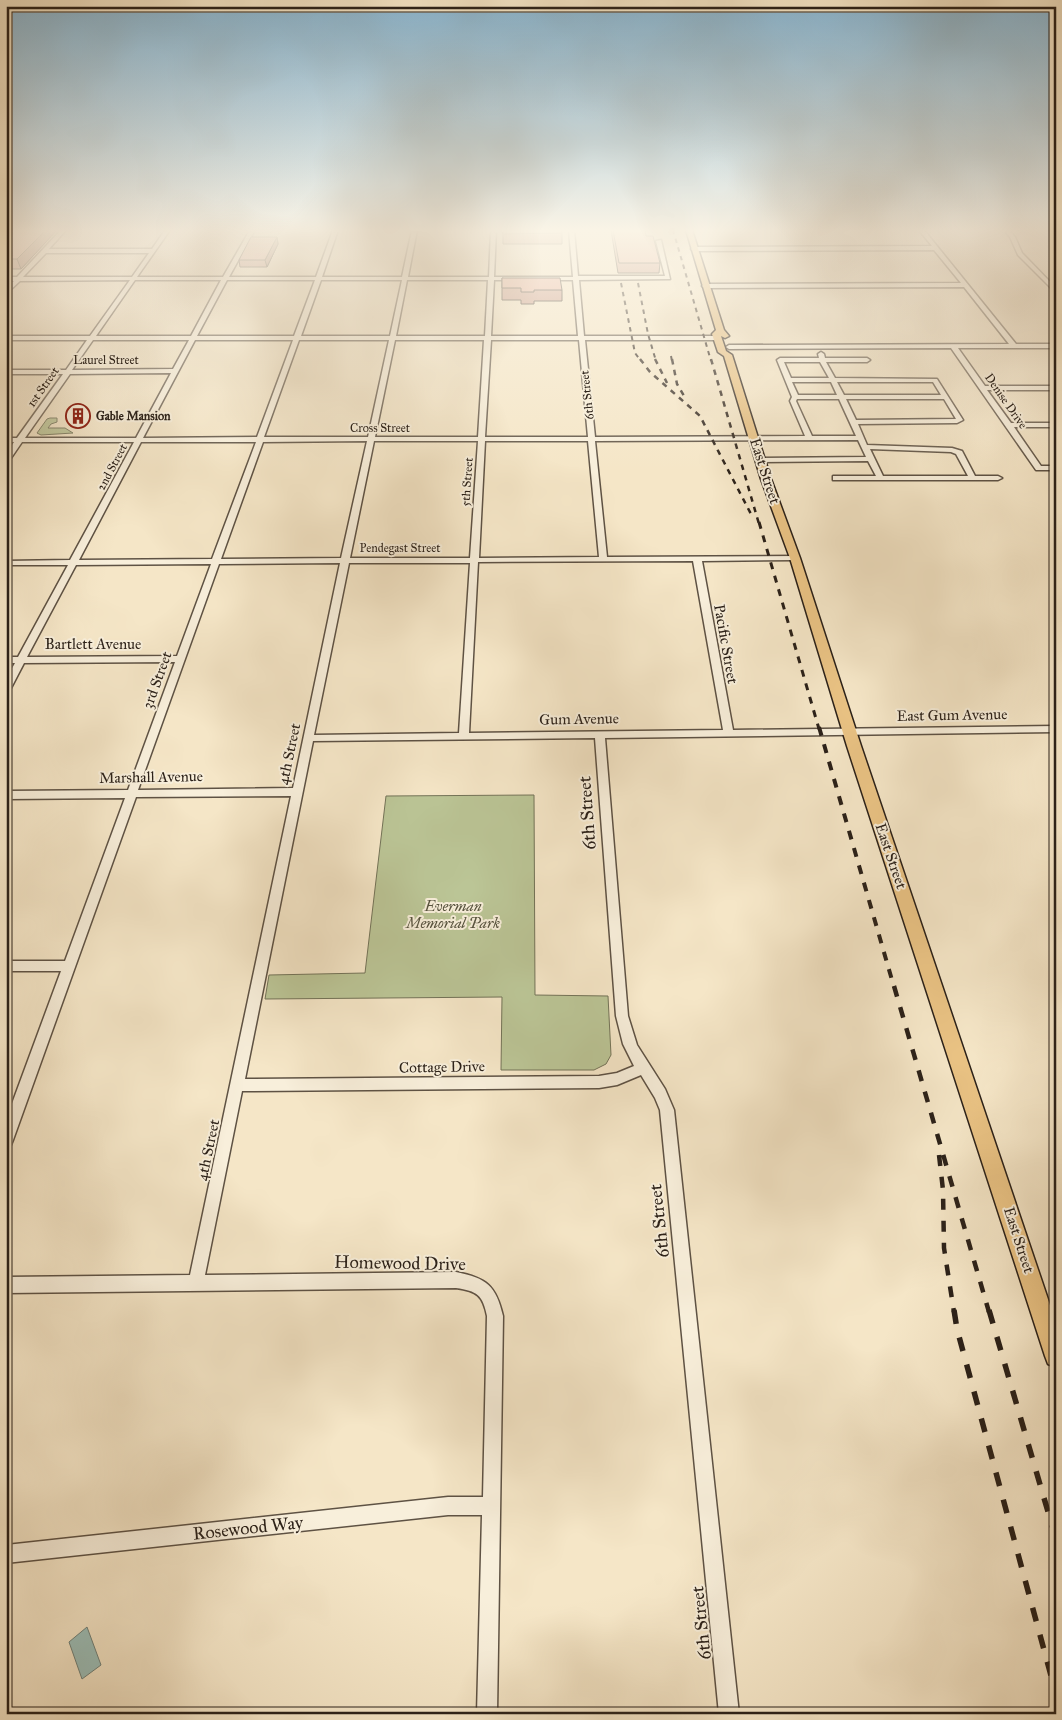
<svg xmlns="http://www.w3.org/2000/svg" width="1062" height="1720" font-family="'IM FELL Great Primer',serif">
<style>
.green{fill:#bbc596;stroke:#737358}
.water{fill:#9cbfb9;stroke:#6f8079}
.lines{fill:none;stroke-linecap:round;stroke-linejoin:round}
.minor-casing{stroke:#5e5244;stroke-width:3}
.major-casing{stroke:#2b2119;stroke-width:3}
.minor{fill:#f8efdb;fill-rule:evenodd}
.major{fill:#eac384;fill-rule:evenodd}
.rail-far5{stroke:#2b2119;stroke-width:2;stroke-dasharray:4.5 4.5;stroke-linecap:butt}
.rail-far4{stroke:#2b2119;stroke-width:2.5;stroke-dasharray:5.5 5.5;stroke-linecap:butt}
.rail-far3{stroke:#2b2119;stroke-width:3;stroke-dasharray:7 7;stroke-linecap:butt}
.rail-far2{stroke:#2b2119;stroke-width:4;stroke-dasharray:9 9;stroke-linecap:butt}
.rail-far1{stroke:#2b2119;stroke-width:4.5;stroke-dasharray:11 11;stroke-linecap:butt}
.rail{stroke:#2b2119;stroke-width:5.5;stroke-dasharray:14 14;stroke-linecap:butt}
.wall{fill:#c89485;stroke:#2b2119}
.shaded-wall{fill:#a2786c;stroke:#2b2119}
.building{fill:#e8ac9b;stroke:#2b2119}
.labels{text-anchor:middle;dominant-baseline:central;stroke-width:4;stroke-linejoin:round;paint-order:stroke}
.far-street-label{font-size:12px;fill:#2b2119;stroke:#f8efdb}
.far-poi-label{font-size:12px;font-weight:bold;fill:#2b2119;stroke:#f8efdb;text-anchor:start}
.street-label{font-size:15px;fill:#2b2119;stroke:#f8efdb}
.park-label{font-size:15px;font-style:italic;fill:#56523e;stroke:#f8efdb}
.near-street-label{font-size:18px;fill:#2b2119;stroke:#f8efdb}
</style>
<rect width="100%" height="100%" fill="#f5e6c7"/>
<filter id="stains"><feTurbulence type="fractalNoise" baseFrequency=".004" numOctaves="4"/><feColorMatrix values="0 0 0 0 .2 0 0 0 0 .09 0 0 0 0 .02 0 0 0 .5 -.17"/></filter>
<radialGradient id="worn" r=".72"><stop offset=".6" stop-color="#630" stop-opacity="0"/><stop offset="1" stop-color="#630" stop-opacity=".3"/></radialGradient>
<path class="green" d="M50,418h7v4l-6,2 -3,4h17l8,5 -32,2 -4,-2 10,-14z
M534,795l1,200 73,1 3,59 -5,9 -12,6h-93l1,-73 -237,2 4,-24 96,-2 21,-177z"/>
<path class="water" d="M87,1627l14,38 -19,14 -13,-37z"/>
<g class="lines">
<defs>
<path id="minor" d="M61,230h5l-17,19h103l13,-19h5l-33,47h86l27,-47h5l-26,47h87l17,-47h5l-16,47h80l10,-47h5l-9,47h81l2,-47h5l-2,47h79l-4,-47h5l4,46h87l-9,-35 5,-1 9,39 -91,1 5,56h134l3,2 -3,2h-133l10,97 210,-1 -15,-35 2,-4 -15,-37 3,-2h39l-1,-4 3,-2 3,2 1,4h42l3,2 -3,2h-41l9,16 102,1 26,41 -6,3 -99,1 9,21 85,3 10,3 13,25h23l4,2 -4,2h-165v-4h43l-8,-15 -107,1 -4,-2 4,-2 105,-1 -8,-17 -263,1 12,116 188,-1 4,2 -4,2 -93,1 31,169 323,-4v6l-451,6 23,278 9,29 28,44 9,21 65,604h-20l-59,-604 -5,-12 -14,-23 -24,10 -18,3 -357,3 -37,184 251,-3c31,6 40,14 47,44l-6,398h-20l5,-199h-34l-442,48v-18l442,-48h35l4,-181c-4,-21 -10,-25 -31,-28l-450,5v-16l184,-2 101,-479 -155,1 -123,343 -2,5 -5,2v-27l55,-149h-55v-10h59l60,-163 -119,1v-8l122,-1 47,-128 -151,1 -13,25 -5,3v-12l9,-16h-9v-6h12l50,-92h-62v-4l64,-1 64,-118h-112l-13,19h-3v-7l8,-12h-8v-4h11l46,-64h-57v-4h60l21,-30h-81v-4h84l40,-56 -110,1 -14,13v-6l8,-7h-8v-4h11zM46,253h103l-17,24h-109zM135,280h86l-30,56h-95zM227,280h88l-21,56h-97zM321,280h81l-12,56h-89zM407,280h81l-3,56h-89zM494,280h79l5,56h-87zM93,340h96l-16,29 -101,1zM195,340h98l-36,97 -114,1zM299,340h90l-21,97h-104zM395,340h89l-6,97h-103zM491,340h88l9,97h-103zM784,362h36l9,16h-38zM171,373l-35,65h-111l45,-64zM792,382h39l6,13h-39zM837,382h96l8,13h-97zM797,399h42l17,37h-44l-16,-35zM846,399h98l12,20 -100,1zM367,441l-26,117 -120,1 42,-117zM374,441h104l-8,117h-120zM485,441h103l11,116 -120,1zM141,442h115l-44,117 -133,1zM870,449l81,3 5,2 12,22h-85zM693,561l30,169 -254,3 9,-171zM340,563l-47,225 -155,2 81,-226zM349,563h121l-11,170 -145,2zM211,564l-34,92 -150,1 49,-92zM595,738l21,278 7,28 11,22 -17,7 -18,3 -354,3 68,-338z
M919,230h5l92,114h40v4h-98l27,38h71v4h-69l24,33h45v4h-42l27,39h15v4h-20l-85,-122 -222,1 -3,-2 3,-2 280,-1 -45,-57 -259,1 -3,-2 3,-2 256,-1 -27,-33 -240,1 -3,-2 3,-2 238,-1z
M1004,230h5l6,7 7,16 34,35v5l-38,-38 -8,-18z"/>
<path id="major" d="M686,230h6l32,100 5,6 -4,2 -4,-2 5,15 6,4 39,124 29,79 61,188 195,577v44l-8,-3 -3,-8 -198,-610 -57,-188 -29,-79 -37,-123 -6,-4 -6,-18 4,-4z"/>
</defs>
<use href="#minor" class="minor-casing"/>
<use href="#major" class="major-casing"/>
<use href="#minor" class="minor"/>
<use href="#major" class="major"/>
<path class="rail-far5" d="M673,230l38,131
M621,283l14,70 6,8
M638,283l10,51 8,27
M671,356l1,5"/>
<path class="rail-far4" d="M640,359l10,13 50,44 52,100
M655,359l12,24
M672,359l5,25 7,12
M711,359l48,165"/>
<path class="rail-far3" d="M759,522l60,207"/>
<path class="rail-far2" d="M819,727l75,260"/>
<path class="rail-far1" d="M894,986l95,326
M939,1155l4,35 1,58 10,64"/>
<path class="rail" d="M954,1310l3,19 99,365
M989,1310l67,229"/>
</g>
<path class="wall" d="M12,230h45l-36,39h-15v-33z
M503,230h59v14h-59z
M611,230h34l1,6 14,27 -1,10h-41z
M277,237l1,7 -11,23h-27l-1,-7z
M502,278l60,12v11h-28v3h-13v-4h-19z"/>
<path class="shaded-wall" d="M46,230h11l-36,39 -4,-10z
M277,237l1,7 -11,23 -2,-7z"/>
<path class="building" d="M12,230h34l-29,29h-11v-23z
M503,230h59v3l-59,1z
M613,230h32l1,6h7l7,27h-41z
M251,237h26l-12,23h-26z
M502,278h58l2,12h-28v2h-13v-4h-19z"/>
<linearGradient id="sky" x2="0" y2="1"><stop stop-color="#89b8d5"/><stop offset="0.49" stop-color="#faf4e6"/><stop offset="1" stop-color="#faf4e6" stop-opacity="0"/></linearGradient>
<rect width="1062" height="471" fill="url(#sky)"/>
<defs>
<symbol id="building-ring" viewBox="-11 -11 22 22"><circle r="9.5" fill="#f8efdb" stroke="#8f2418" stroke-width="1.5"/><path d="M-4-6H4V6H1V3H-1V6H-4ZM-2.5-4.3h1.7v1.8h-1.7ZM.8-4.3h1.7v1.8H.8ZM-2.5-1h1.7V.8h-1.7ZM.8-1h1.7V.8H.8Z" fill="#8f2418"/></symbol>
</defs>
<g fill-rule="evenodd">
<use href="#building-ring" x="64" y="402" width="28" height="28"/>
</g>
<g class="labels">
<g class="far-street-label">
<text x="106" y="360">Laurel Street</text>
<text transform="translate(43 387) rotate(-55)">1st Street</text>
<text transform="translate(587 395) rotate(-96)">6th Street</text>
<text transform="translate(1006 401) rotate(55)">Denise Drive</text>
<text x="380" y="428">Cross Street</text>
<text transform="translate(112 467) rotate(-62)">2nd Street</text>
<text transform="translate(467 482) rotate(-86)">5th Street</text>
<text x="400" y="548">Pendegast Street</text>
</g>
<g class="far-poi-label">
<text x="96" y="416">Gable Mansion</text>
</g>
<g class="street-label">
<text transform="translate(765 471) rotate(72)">East Street</text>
<text x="93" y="644">Bartlett Avenue</text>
<text transform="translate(726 644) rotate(80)">Pacific Street</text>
<text transform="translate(157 680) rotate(-70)">3rd Street</text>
<text transform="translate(952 715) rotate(-1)">East Gum Avenue</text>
<text transform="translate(579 719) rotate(-1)">Gum Avenue</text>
<text transform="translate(289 754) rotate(-78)">4th Street</text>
<text transform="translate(151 777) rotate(-1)">Marshall Avenue</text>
<text transform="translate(891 856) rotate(71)">East Street</text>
<text transform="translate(442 1067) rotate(-1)">Cottage Drive</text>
<text transform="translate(208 1150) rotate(-78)">4th Street</text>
<text transform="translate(1019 1240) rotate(72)">East Street</text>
</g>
<g class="park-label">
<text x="453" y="906">Everman<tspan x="453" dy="17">Memorial Park</tspan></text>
</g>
<g class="near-street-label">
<text transform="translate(587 813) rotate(-94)">6th Street</text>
<text transform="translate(659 1221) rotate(-96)">6th Street</text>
<text transform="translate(400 1263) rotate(1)">Homewood Drive</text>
<text transform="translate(248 1528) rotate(-6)">Rosewood Way</text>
<text transform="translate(701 1623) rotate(-96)">6th Street</text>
</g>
</g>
<rect width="1062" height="1720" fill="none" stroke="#f5e6c7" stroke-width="25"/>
<rect x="8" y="8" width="1047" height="1705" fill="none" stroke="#2b2119" stroke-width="2.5"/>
<rect x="12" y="12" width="1037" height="1695" fill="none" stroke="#2b2119"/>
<rect width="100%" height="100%" filter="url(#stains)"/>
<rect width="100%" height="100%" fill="url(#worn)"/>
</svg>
